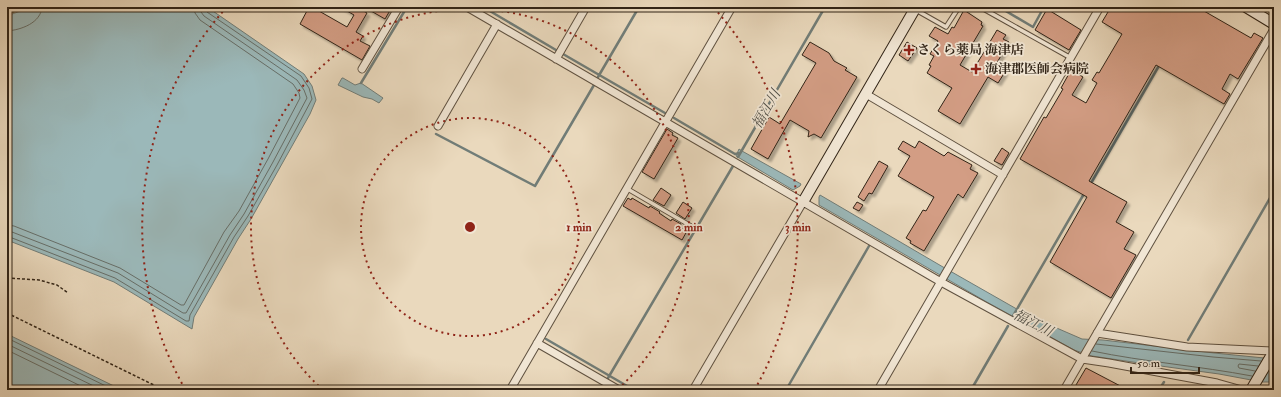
<svg xmlns="http://www.w3.org/2000/svg" width="1281" height="397" font-family="'IM FELL Double Pica','Noto Serif JP',serif">
<style>
.park{fill:url(#park-tufts);stroke:#767152}
.water{fill:#9bb8b9;stroke:#717d78}
.lines{fill:none;stroke-linecap:round;stroke-linejoin:round}
.shore{stroke:#666e68;stroke-width:1}
.stream{stroke:#717d78;stroke-width:2.5}
.building{fill:#d39d84;stroke:#312417;filter:url(#shadow)}
.lane-casing{stroke:#5f5140;stroke-width:5.5}
.street-casing{stroke:#5f5140;stroke-width:9}
.secondary-casing{stroke:#312417;stroke-width:12}
.path{stroke:#312417;stroke-width:1.5;stroke-dasharray:3 2;stroke-linecap:butt}
.lane{stroke:#f1e6d4;stroke-width:3.5}
.street{stroke:#f1e6d4;stroke-width:7}
.secondary{stroke:#f1e6d4;stroke-width:10}
.ring{fill:none;stroke:#8f2418;stroke-width:2;stroke-dasharray:2 4}
.poi-dot{fill:#8f2418;stroke:#f1e6d4;stroke-width:1.5}
.labels{text-anchor:middle;dominant-baseline:central;stroke-width:3.5;stroke-linejoin:round;paint-order:stroke}
.poi-label{font-size:13px;font-weight:bold;fill:#312417;stroke:#f1e6d4;text-anchor:start}
.water-label{font-size:14px;font-style:italic;fill:#515048;stroke:#f1e6d4}
.centre{fill:#8f2418;stroke:#f1e6d4;stroke-width:2}
.ring-label{font-size:12px;text-anchor:middle;font-weight:bold;fill:#8f2418;stroke:#f1e6d4;stroke-width:3.5;stroke-linejoin:round;paint-order:stroke}
</style>
<defs>
<pattern id="park-tufts" width="24" height="20" patternUnits="userSpaceOnUse"><rect width="24" height="20" fill="#bbbe8e"/><path d="M3 7l-1-3M5 7V3M7 7l1-3M15 17l-1-3M17 17v-4M19 17l1-3" fill="none" stroke="#a1a37a"/></pattern>
<filter id="shadow"><feDropShadow dx="3" dy="3" stdDeviation="1" flood-color="#0004"/></filter>
</defs>
<rect width="100%" height="100%" fill="#ead9bd"/>
<filter id="stains"><feTurbulence type="fractalNoise" baseFrequency=".005" numOctaves="4"/><feColorMatrix values="0 0 0 0 .2 0 0 0 0 .09 0 0 0 0 .02 0 0 0 .5 -.17"/></filter>
<radialGradient id="worn" r=".72"><stop offset=".6" stop-color="#630" stop-opacity="0"/><stop offset="1" stop-color="#630" stop-opacity=".3"/></radialGradient>
<path class="park" d="M7,7h21l-21,8z"/>
<path class="water" d="M31,7h176l97,67 8,12 4,14 -6,14 -59,105 -13,20 -44,78 -2,12 -78,-47 -107,-42v-224z
M342,78h1l12,7 6,-2 22,15 -4,5 -7,-4 -9,-2 -25,-12z
M739,149l3,2 59,33 -1,2 -7,4 -57,-34z
M820,195l123,72 86,49 53,23 21,1 111,13 60,6v23h-12l-43,-8 -73,-10 -54,-8 -18,-6 -89,-49 -166,-96v-8z
M7,334l111,54 4,2h-115z"/>
<g class="lines">
<path class="shore" d="M7,31c14,-1 34,-8 35,-24
M7,225l7,1 106,42 61,37h3l40,-73 15,-21 29,-52 32,-61 -1,-5 -6,-9 -93,-64 -5,-7 -1,-6
M7,231l5,1 106,41 65,40h3l44,-78 14,-21 29,-52 34,-64 -3,-8 -7,-10 -93,-64 -3,-4 -1,-5
M7,236l108,42 71,43h3l1,-6 44,-78 14,-21 29,-51 35,-66 -3,-11 -8,-12 -94,-64 -1,-5
M7,338l107,52
M7,344l95,46
M1096,344l117,13 48,4
M7,350l82,40
M1092,351c53,11 107,15 160,25
M1255,371l-16,-3 -1,-2 1,-2 19,2"/>
<path class="stream" d="M483,7l73,43
M999,7l34,20 11,-20
M1265,7l9,5
M563,54l102,59
M598,77l41,-70
M361,83l46,-76
M674,118l61,36 5,-1
M436,134l99,52 59,-101
M738,157l87,-150
M1090,185l70,-121
M1013,316l72,-124
M546,339l88,51
M1188,340l86,-149
M608,378l125,-212
M602,390l2,-5
M786,390l83,-144
M971,390l37,-64
M1159,390l5,-8"/>
</g>
<path class="building" d="M309,7h3l35,20 7,-12 -14,-8h16l11,6 -11,19 7,4 -3,5 10,5 -8,14 -62,-36z
M364,7h28l-7,12z
M1111,7h86l54,31 3,-5 9,5 -25,41 -8,-5 -8,15 8,5 -6,10 -68,-39 -67,116 38,21 -11,20 18,10 -10,17 12,6 -25,43 -61,-36 37,-65 -67,-38 24,-42 2,1 17,-29 -2,-1 10,-18 12,7 -11,18 14,8 11,-20 -5,-3 5,-8 2,1 23,-39 -20,-12z
M1047,9l34,21 -12,20 -34,-20z
M964,10l18,12 -1,3 2,1 -23,39 12,7 25,-42 9,5 -3,4 6,3 -14,24 10,6 -7,11 -10,-6 -28,47 -22,-13 14,-23 -25,-15 4,-7 -2,-1 5,-9 -4,-2 8,-13 -9,-5 6,-9 13,7 4,-7 2,1z
M810,42l19,11 5,8 13,7 -2,2 12,7 -36,61 -7,-4 -6,3 1,-6 -19,-11 -22,39 -17,-10 18,-32 11,7 36,-61 -14,-8z
M907,42l10,6 -9,13 -9,-6z
M667,129l6,4 -1,2 6,3 -24,41 -12,-7z
M903,141l12,7 4,-7 25,15 4,-4 24,13 -2,4 8,4 -15,25 -5,-4 -34,57 -14,-8 1,-2 -5,-3 17,-28 3,1 8,-14 -36,-21 12,-20 -12,-7z
M1002,148l7,5 -7,12 -8,-4z
M879,161l9,5 -16,28 -3,-1 -5,8 -6,-4z
M661,188l10,7 -7,11 -11,-6z
M628,198l3,2 1,-2 17,10 1,-2 10,6 -1,1 12,8 1,-2 9,5 -1,3 7,4 -5,9 -59,-34z
M683,202l9,6 -7,11 -9,-6z
M857,202l6,3 -4,6 -6,-3z
M1086,368l42,22h-55z"/>
<g class="lines">
<defs>
<path id="lane" d="M980,7l91,51
M916,10l30,17 13,-20
M626,188l65,38"/>
<path id="street" d="M467,7l474,275 141,77 27,4 108,20 25,7
M556,59l30,-52
M362,69l37,-62
M866,94l137,81
M438,126l59,-102
M1097,333l90,14 87,4
M537,343l82,47
M510,390l222,-383
M693,390l110,-188
M878,390l222,-383
M1064,390l210,-361"/>
<path id="secondary" d="M1246,7l28,17
M803,202l113,-195
M1251,390l23,-39"/>
</defs>
<use href="#lane" class="lane-casing"/>
<use href="#street" class="street-casing"/>
<use href="#secondary" class="secondary-casing"/>
<path class="path" d="M7,13l17,-6
M7,278l32,2 18,5 11,8
M7,313l157,77"/>
<use href="#lane" class="lane"/>
<use href="#street" class="street"/>
<use href="#secondary" class="secondary"/>
</g>
<g class="ring">
<circle cx="470" cy="227" r="109"/>
<path d="M323 390A219 219 0 1 1 617 390"/>
<path d="M185 389A328 328 0 0 1 226 8M714 8A328 328 0 0 1 755 389"/>
</g>
<g class="poi-dot">
<path d="M907 44h4v4h4v4h-4v4h-4v-4h-4v-4h4z"/>
<path d="M974 63h4v4h4v4h-4v4h-4v-4h-4v-4h4z"/>
</g>
<g class="labels">
<g class="poi-label">
<text x="917" y="50">さくら薬局 海津店</text>
<text x="985" y="69">海津郡医師会病院</text>
</g>
<g class="water-label">
<text transform="translate(766 109) rotate(-60)">福江川</text>
<text transform="translate(1033 323) rotate(27)">福江川</text>
</g>
</g>
<circle cx="470" cy="227" r="6" class="centre"/>
<g class="ring-label">
<text x="579" y="231">1 min</text>
<text x="689" y="231">2 min</text>
<text x="798" y="231">3 min</text>
</g>
<rect width="1281" height="397" fill="none" stroke="#ead9bd" stroke-width="24"/>
<rect x="8" y="8" width="1265" height="381" fill="none" stroke="#312417" stroke-width="2"/>
<rect x="12" y="12" width="1257" height="373" fill="none" stroke="#312417"/>
<path d="M1131 367v6h68v-6" fill="none" stroke="#312417" stroke-width="2"/>
<text x="1137" y="367" font-size="12" fill="#312417" stroke="#f1e6d4" stroke-width="3" paint-order="stroke">50 m</text>
<rect width="100%" height="100%" filter="url(#stains)"/>
<rect width="100%" height="100%" fill="url(#worn)"/>
</svg>
